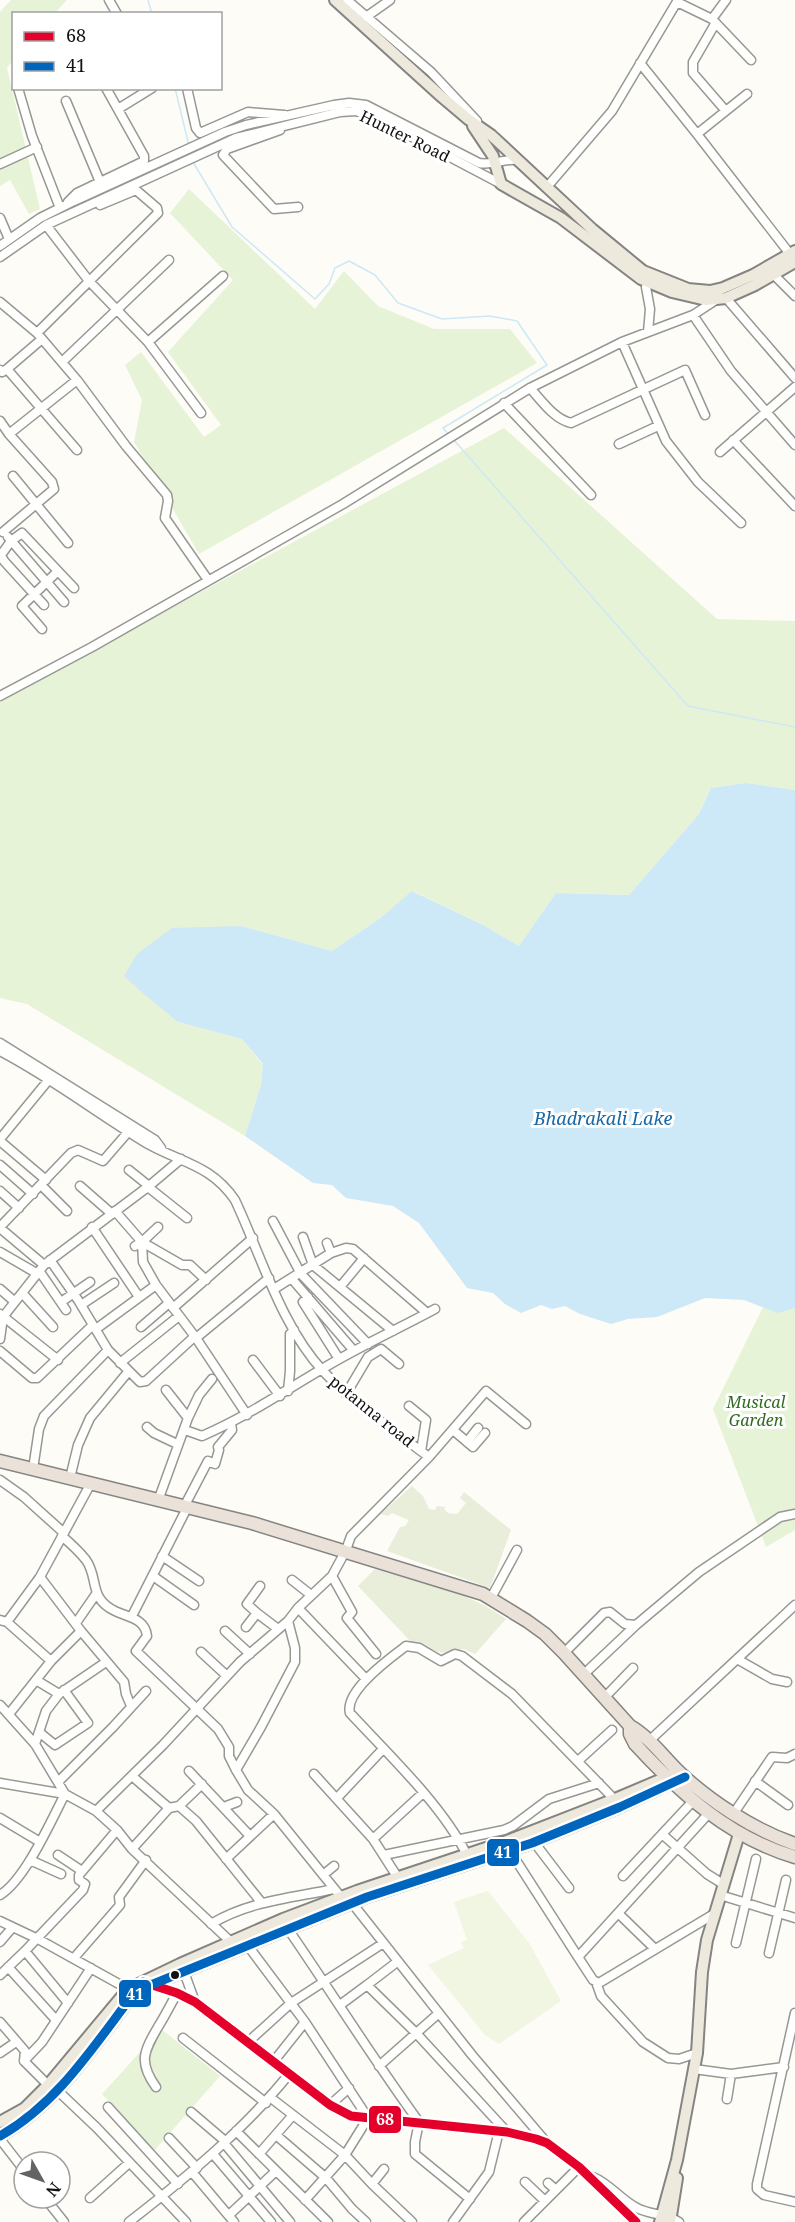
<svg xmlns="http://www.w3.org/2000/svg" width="795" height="2222" font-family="'Noto Serif',serif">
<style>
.green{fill:#e7f3d7}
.cemetery{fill:#e9eedb}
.pitch{fill:#f0f6e1}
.water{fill:#cde8f7}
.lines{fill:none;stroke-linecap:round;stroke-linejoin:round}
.stream{stroke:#cde8f7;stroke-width:1.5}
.minor-casing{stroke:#979795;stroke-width:11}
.major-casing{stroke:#858482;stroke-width:14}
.highway-casing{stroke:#858482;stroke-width:15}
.minor{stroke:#fffffe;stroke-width:8}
.major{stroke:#ede9dc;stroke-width:10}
.highway{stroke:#eae1d8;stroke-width:12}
.bus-1-casing{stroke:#fff;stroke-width:14}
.bus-2-casing{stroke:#fff;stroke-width:14}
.bus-1{stroke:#e4002b;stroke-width:9}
.bus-2{stroke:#0065bd;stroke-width:9}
.bus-dot{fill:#111;stroke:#fff;stroke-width:2}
.labels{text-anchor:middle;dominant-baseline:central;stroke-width:6;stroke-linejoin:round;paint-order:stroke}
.street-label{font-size:16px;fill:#111;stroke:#fff}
.park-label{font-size:16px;font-style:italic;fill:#2f6b1f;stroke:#fff}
.water-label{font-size:18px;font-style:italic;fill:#1768a6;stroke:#fff}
.line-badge{stroke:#fff;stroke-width:2}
.badge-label{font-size:16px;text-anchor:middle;font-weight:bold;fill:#fff}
</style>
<rect width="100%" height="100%" fill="#fdfcf7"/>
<path class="green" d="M11,0h56l-12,13 -41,1 -1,46 -6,8 33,141 -11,5 -19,-34 -10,6v-174z
M189,189l126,120 29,-38 34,35 56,23h76l27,34 -338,191 -65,-112 8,-42 -17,-35 16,-13 63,85 17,-12 -53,-73 65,-72 -63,-67z
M504,428l213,191 78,2v169l-49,-7 -35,5 -12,26 -70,81 -73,-2 -37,53 -36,-21 -70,-34 -34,28 -47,32 -91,-25 -63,96 64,17 21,26 -2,20 -16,51 -218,-132 -27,-6v-297z
M795,1242v288l-29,17 -53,-138z
M161,2029l59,47 -66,75 -52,-57z"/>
<path class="cemetery" d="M412,1486l11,10 6,13 6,1 2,-4 9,1 -2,2 4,4 9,1 9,-11 -6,-5 4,-6 47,38 -21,58 -103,-37 13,-24 5,-1 4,-6 -17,-7 -4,3 -8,-2z
M375,1569c46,13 92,22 131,50l-31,35 -11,-5 -22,4 -29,-9 -55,-58z"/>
<path class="pitch" d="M488,1891l41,52 32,58 -62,43 -14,-9 -57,-70 36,-17 -3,-6 6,-2 -13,-38z"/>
<path class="water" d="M746,783l49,7v518l-17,5 -34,-13 -39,-2 -48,19 -29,2 -17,5 -31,-10 -15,-8 -13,3 -11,-4 -20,8 -16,-9 -12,-11 -26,-5 -48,-65 -26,-17 -47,-8 -14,-13 -19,-2 -68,-47 16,-51 2,-21 -21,-25 -64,-17 -33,-27 -21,-19 13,-22 35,-26 69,-2 91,25 47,-32 33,-28 71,34 36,21 37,-53 73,2 70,-81 12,-26z"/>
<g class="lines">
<path class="stream" d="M148,0l4,14
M175,88l14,58
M193,162l39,65 83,72 14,-15 6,-16 14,-7 26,14 23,28 44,16 48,-3 27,5 30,44 -104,63 5,6
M453,439l235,267 107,21"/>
<defs>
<path id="minor" d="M109,0l8,14
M347,0l84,72 46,49
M677,2l35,17 39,41
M366,17l24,-17
M712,19l14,-19
M715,24l-22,38v11l32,37
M640,63l57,71 93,120
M18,88l14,48 28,72
M187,88l9,40 4,5 48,-21 36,3
M66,101l34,81
M118,109l34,-21
M280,130l-53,19 -4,6 51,54 24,-2
M697,134l50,-40
M0,164l37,-17
M547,187l65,-76 66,-111
M68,202l9,-9 67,-32v-5l-38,-68
M0,218l9,21
M46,225l43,56 59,61 53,71
M0,246l40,-28 34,-17 151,-69 21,-7 88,-20 15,-2 17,2 113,58c14,3 25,-5 39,-3
M0,257l46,-32 190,-87 104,-26 16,-1 20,7 125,66
M774,275l21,21
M647,282l-1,5 4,22 -2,23
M726,298l69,80
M0,302l37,31 40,47 49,66 41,49 1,6 -3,17 43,62
M693,315l38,56 64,74
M37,333l121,-120 -1,-5 -21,-18 -36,15
M148,342l75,-66
M622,342l44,99 32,41 43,41
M62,362l107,-102
M7,369l70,81
M0,370l2,2 5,-3 35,-30
M530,388c12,13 24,31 41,35l114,-53 20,45
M504,403l87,92
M0,421l9,13
M733,440l62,66
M619,444l39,-18
M720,452l75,-65
M13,476l55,67
M3,532l51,-43 -2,-7 -43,-48 68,-54
M8,537l56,65
M44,605l-40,-44 -3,-6 10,-14 11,-8 52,55
M42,629l-20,-23 36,-35
M0,696l92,-49 251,-143 187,-116 92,-46 71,-27 23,-15
M0,1043l155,97 6,8
M0,1051c52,27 98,63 148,93 34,19 63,21 87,56 26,55 46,126 88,171 31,33 70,59 106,86l-78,79 -5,14 -14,26 -34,32 -10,13 -48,41 -77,83 -67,66
M0,1139l51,-62
M0,1141l46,39
M0,1165l33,29
M129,1170l20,16
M41,1185l26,26
M80,1186l32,28
M148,1187l39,31
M0,1191l19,17
M115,1211l27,31 1,20 13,23 40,53 51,77
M273,1221l28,53 67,70
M0,1227l71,-74 7,-3 25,11 26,-30
M92,1227l47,70
M0,1228l44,37 -41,52 -3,22
M303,1237l10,28 80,66
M142,1242l16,-15
M327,1243l4,10
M135,1246l7,-4 40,23h8l16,15
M0,1252l38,22
M50,1260l28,40 30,50 32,32 6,-1 48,-44
M44,1265l105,-79 32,-27
M40,1272l26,38
M292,1279l62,72
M340,1287l24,-29
M0,1289l15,13
M274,1289l57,-36 15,-5 7,1 74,64
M23,1294l30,33
M308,1297l-5,5 36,57
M61,1302l29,-20
M81,1305l33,-22
M173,1308l80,-70
M0,1314l58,46
M141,1327l28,-24
M96,1329l60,-44
M196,1338l73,-60
M0,1351l32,27h5l56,-53
M253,1360l27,36
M120,1363l59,-47
M288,1391l2,-20v-37l4,-4
M346,1394l22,-37 13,-8 18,15
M409,1406l17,14 -5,31
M188,1418l11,-23 13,-16
M147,1427l7,6 23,11
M185,1430l17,6c44,-19 79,-43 120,-67 36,-22 76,-40 113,-60
M453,1430l20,17 12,-14
M467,1442l11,-14
M429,1457l57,-66 40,33
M33,1469l6,-40 5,-13 64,-66
M70,1478l8,-33 12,-27 38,-46
M0,1480l24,17 40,36
M159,1498l29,-80 -22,-28
M185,1505l23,-44 7,3 4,-14 -1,-3 14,-17 -1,-7
M62,1536c8,7 17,15 24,24 13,18 2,38 29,51 12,6 30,7 32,25l-11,15 82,78 11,18v9l7,14 12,20 26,24 67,83 11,6 120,152 75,88
M162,1556l37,25
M153,1576l41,29
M332,1576l20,36 -5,6 29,36
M292,1580l19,15
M491,1598l26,-48
M298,1608l68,71
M257,1613l-10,-9 13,-18
M132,1616l56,-110
M0,1620l7,2 44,39
M7,1622l33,-45 51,-94
M76,1623l20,-29
M246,1627l11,-14 21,16
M81,1631l43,51 2,12 5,12
M225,1631l25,23
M201,1652l26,24
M564,1653l40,-40 6,-1 15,12 11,1 63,-53 81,-55 15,-3
M737,1659l35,20 15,3
M583,1675l53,-50
M36,1680l23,14
M604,1698l29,-30
M0,1705l35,39 30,50 31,17 21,19 15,19 99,93
M9,1714l42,-53 30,-30 -41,-54
M39,1732l16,13 33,-22 -24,-33
M649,1741l146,-136
M35,1744l11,-33 13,-17 47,-32
M578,1761l34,-31
M236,1770l25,-43 34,-65v-14l-7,-27
M189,1771l61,65
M314,1774l59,65 27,42
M132,1776l37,32
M755,1781l33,24
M58,1782l55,-55 33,-36
M0,1783l65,11
M337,1798l46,-49
M179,1806l23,-22
M224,1807l13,-5
M710,1812l-132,145 15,23 6,3 115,-69
M734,1813l38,-56 15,1 8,-4
M0,1818l40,24
M662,1834l45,40 16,10
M373,1839l50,-46
M534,1842l35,46
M132,1849l37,-41 10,-2 17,15 65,81
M510,1851l68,106
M58,1855l24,16
M384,1855l120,-25 9,-4 36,-27 50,-16
M467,1855c-25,-50 -79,-101 -117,-142 -6,-22 40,-55 56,-67l13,2 22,13 14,-7 7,2 50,38 105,108
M226,1859l48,-45
M30,1860l31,14
M323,1875l11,-9
M623,1876l70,-75
M0,1895c25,-15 51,-74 65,-101
M720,1895l75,23
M618,1913l37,36
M0,1921l38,18 90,50
M211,1924c38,-23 81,-26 123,-35
M288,1929c44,64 85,130 131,193l-4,20v12l55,45
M0,1942l12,-14
M736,1943l20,-84
M248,1946l57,76 63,96 -23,37 -40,45
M25,1951l58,-61 2,-6 -6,-4v-5l38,-45
M769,1953l17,-73
M74,1958l46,-53 -1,-8 27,-37
M8,1967l48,53
M184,1972l11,30
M0,1975l25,-24 43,52
M596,1982l5,14 42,46 25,16 11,1 18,-6
M151,1985l26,8 18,9 135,103 21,11 156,16 29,7 11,4 32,24 57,55
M367,1985l30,-23
M340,2005l27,-20 49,48 91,99
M795,2013l-38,171v5l7,6 31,7
M0,2022l25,29 -1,10 24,24
M183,2038l83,65
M248,2042l43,-39 91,-59
M0,2053l16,-11
M24,2061l18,-19 49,-74
M274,2061l31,-39
M379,2066l60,-53
M694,2069l37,5 53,-7
M156,2087c-18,-25 -12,-36 2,-60 7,-11 13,-23 19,-34
M58,2091l39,37 89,94
M271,2098l74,57 27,29 40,38
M727,2099l4,-25
M330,2105l19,-17
M108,2107l70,77
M191,2112l34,29
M236,2131l92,91
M276,2135l50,43 26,31 14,13
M169,2138l28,30
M0,2139l24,31
M224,2143l66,79
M213,2154l58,68
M259,2154l34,-39
M192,2172l42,50
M593,2177c17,7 28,23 44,31 13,7 29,5 42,14
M525,2182l20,19
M548,2183l8,7
M372,2184l12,-15
M45,2198l19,24
M90,2198l39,-35
M229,2215l47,-44
M129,2222c58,-45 115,-92 161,-149
M453,2222l36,-50 10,-41
M524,2222l55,-55"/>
<path id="major" d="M335,0l107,97 26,22 23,16 101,94 51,42 45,18 22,2 13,-3 30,-13 42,-24
M473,126l20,30 8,28 60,34 80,61 31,13 34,8 20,-2 29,-13 40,-23
M0,2122l25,-14 23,-23 80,-96 52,-25 103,-45 74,-28 150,-50 108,-42 59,-25
M0,2136c57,-32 93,-89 132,-140l9,-7 226,-92 165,-54 88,-36 60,-28
M660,2222l17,-62 20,-107 5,-81 5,-32 32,-106
M670,2222l7,-44"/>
<path id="highway" d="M0,1461l252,62 231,71 44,27 18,13 19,19 66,73c19,11 32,29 47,44 32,31 77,60 118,74
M630,1726v8l5,10c45,49 95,94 160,113"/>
</defs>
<use href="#minor" class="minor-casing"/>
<use href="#major" class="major-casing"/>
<use href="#highway" class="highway-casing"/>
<use href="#minor" class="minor"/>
<use href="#major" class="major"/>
<use href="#highway" class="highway"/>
<defs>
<path id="bus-1" d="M143,1982l34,11 18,9 135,103 21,11 156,16 29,7 11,4 32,24 57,55"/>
<path id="bus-2" d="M0,2136c57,-32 93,-89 132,-140l9,-7 226,-92 165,-54 88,-36 65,-30"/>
</defs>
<use href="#bus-1" class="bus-1-casing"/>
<use href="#bus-2" class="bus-2-casing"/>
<use href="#bus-1" class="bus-1"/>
<use href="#bus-2" class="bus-2"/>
</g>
<circle class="bus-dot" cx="175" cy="1975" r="5"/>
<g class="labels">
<g class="street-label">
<text transform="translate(405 136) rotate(26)">Hunter Road</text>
<text transform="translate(372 1411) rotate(39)">potanna road</text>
</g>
<g class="park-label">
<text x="756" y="1402">Musical<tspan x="756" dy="18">Garden</tspan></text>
</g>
<g class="water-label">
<text x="603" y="1118">Bhadrakali Lake</text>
</g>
</g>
<g class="line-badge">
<rect x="486" y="1838" width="34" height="29" rx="6" fill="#0065bd"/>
<rect x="118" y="1979" width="34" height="29" rx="6" fill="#0065bd"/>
<rect x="368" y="2105" width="34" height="29" rx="6" fill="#e4002b"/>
</g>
<g class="badge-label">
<text x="503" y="1858">41</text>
<text x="135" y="2000">41</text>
<text x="385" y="2125">68</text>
</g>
<rect x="12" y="12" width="210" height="78" fill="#ffffff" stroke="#a0a0a0" stroke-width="1.5"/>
<rect x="24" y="32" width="30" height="9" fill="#e4002b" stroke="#a0a0a0" stroke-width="1.5"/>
<text x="66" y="42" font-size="18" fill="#111111">68</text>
<rect x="24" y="62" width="30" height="9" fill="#0065bd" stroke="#a0a0a0" stroke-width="1.5"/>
<text x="66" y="72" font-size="18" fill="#111111">41</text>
<g transform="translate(42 2180) rotate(130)"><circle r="28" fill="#ffffff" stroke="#a0a0a0" stroke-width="1.5"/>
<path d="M0-4.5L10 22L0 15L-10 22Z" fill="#646362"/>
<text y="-9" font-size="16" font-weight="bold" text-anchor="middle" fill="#111111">N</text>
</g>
</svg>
